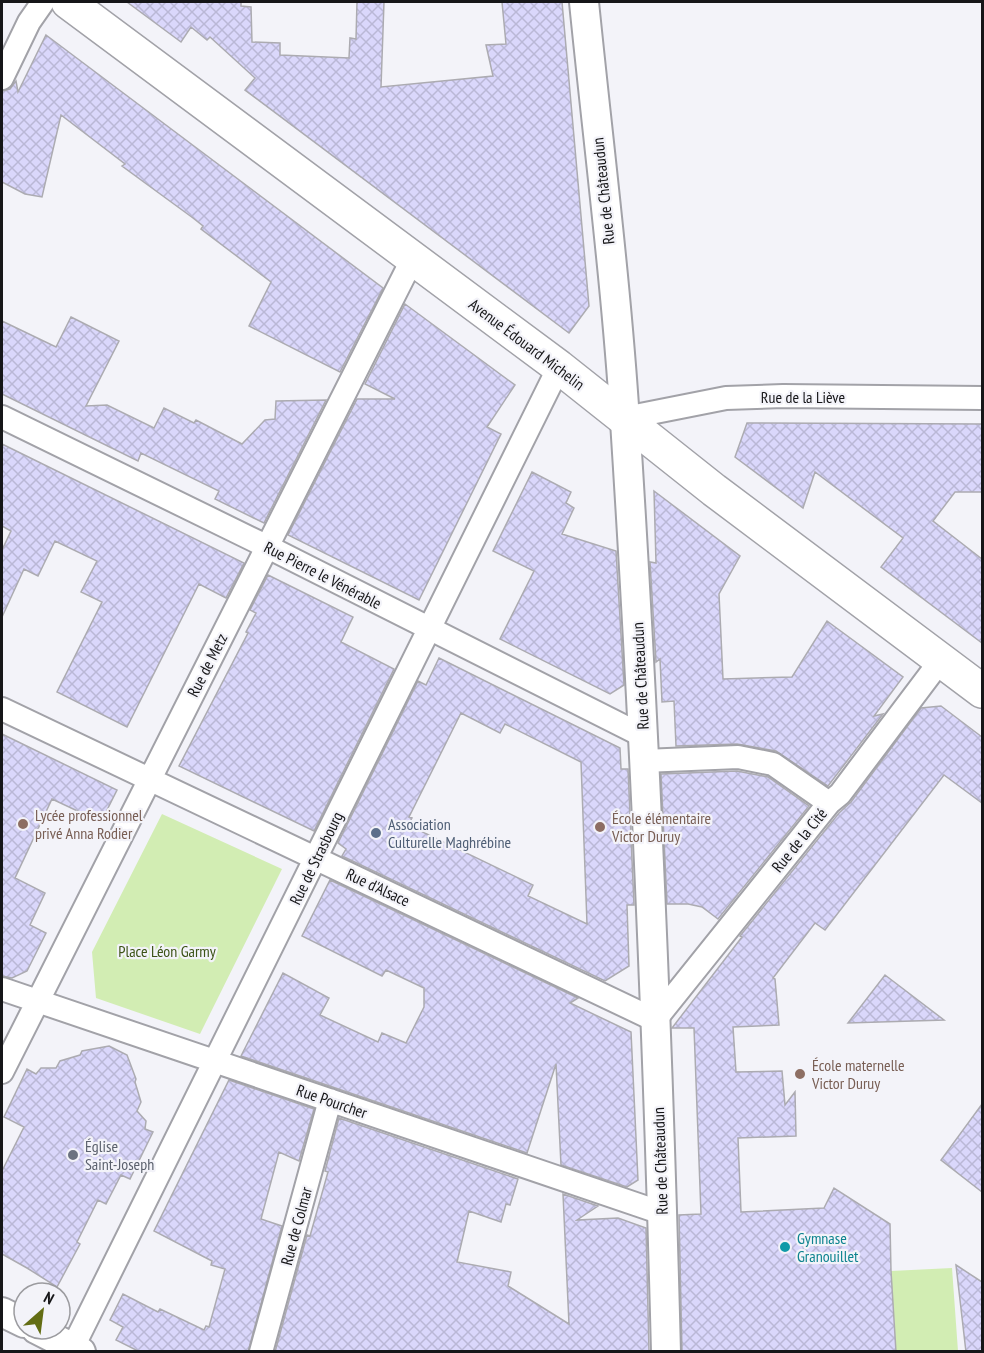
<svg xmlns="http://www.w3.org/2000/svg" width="984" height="1353" font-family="'PT Sans Narrow',sans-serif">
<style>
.green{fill:#d2edb3}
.building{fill:url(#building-cross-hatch);stroke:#acabb1;stroke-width:1.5;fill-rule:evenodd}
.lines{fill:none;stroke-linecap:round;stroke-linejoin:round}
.minor-casing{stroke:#a2a2a8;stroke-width:26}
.tertiary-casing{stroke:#a2a2a8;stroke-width:32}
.primary-casing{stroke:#a2a2a8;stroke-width:36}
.minor{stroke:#fff;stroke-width:22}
.tertiary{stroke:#fff;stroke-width:28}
.primary{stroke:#fff;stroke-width:33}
.education-dot{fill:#8d6e63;stroke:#f3f3f9;stroke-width:2}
.service-dot{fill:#5c6f8a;stroke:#f3f3f9;stroke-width:2}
.worship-dot{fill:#6b7280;stroke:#f3f3f9;stroke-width:2}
.culture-dot{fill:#0f9aa8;stroke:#f3f3f9;stroke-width:2}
.labels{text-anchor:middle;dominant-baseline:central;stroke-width:4.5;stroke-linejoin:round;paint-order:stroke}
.street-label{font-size:16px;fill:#161618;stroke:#f3f3f9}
.education-label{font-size:16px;fill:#785e54;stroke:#f3f3f9;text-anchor:start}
.service-label{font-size:16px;fill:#4e5e75;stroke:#f3f3f9;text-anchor:start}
.park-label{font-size:16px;fill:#3c5316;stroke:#f3f3f9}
.worship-label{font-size:16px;fill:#5b616d;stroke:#f3f3f9;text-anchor:start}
.culture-label{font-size:16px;fill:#0d838f;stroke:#f3f3f9;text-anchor:start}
</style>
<defs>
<pattern id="building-cross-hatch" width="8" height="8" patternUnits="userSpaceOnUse" patternTransform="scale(1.5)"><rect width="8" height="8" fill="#dad7fb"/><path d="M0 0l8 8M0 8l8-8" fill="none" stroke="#bab8d6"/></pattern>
</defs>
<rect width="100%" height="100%" fill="#f3f3f9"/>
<path class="green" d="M162,814l120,55 -82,165 -104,-36 -4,-46z
M952,1268l6,83h-62l-5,-80z"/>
<path class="building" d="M127,2h114v4l10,1 1,35 28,1v12l69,3 1,-20 6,1 1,-37h27l-3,85 112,-11 -7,-31 20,-1 -4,-42h60l27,304 -20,27 -324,-243 10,-12 -45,-41 -3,3 -16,-13 -10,15z
M46,35l337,253 -43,84 -91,-46 22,-44 -70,-53 2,-3 -10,-8 -71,-52 3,-2 -64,-49 -19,82 -17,-3 -23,-12v-91l8,-2 6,-8 2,11z
M405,304l110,81 -28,42 14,7 -82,166 -131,-65 69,-136h38l-30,-15z
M71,317l48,24 -33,65 21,-1 47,23 10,-20 30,15 2,-3 46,24 23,-24 10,-1 1,-18 50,-1 -62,123 -49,-24 4,-8 -78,-38 -3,8 -136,-67v-73l54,26z
M747,423l235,1v68h-27l-22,29 49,38v84l-101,-76 22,-29 -88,-66 -12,36 -68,-51z
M2,444l242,119 -18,35 -27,-14 -72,143 -70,-35 45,-90 -21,-10 16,-31 -42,-20 -17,35 -14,-7 -22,48v-67l9,-19 -9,-5z
M532,472l39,20 -5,11 8,5 -12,26 54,17 8,134 -14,9 -110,-55 34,-68 -41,-20z
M654,491l86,65 -21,38 4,85 69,-2 35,-56 76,56 -29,39 9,-2 -55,72 -52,-35 -39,-7 -61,2 -2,-45 -12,1 -2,-43 -4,3 -6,-100 6,1z
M268,575l85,42 -12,25 53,27 -80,162 -135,-65 69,-133 -2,-1 10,-19 -6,-3z
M439,658l181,90 1,21h7l6,136h-7l2,61 -24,15 -263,-125 4,-7 -8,-6 80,-162 8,4zM461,713l39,20 5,-9 76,38 6,162 -59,-28 5,-11 -125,-60 4,-7 -3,-1z
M941,706l41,31v66l-38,-28 -119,155 -10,-7 -42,55 2,1 4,46 -46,2 3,45 46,-1 3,34 10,-13 1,44 -58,2 3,74 83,-4 10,-20 56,36 1,47 5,81h-214l-3,-137 22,-1 -7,-186h-22l70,-91 -2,-1 99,-123 12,-11 70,-94z
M2,734l115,56 -16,32 -49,-23 -37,79 30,15 -15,32 16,8 -19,38 -15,7 -10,-2z
M737,771l31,6 41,29 -91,113 -16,-12 -14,-3h-21l-6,-130z
M330,880l248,118 -8,5 61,29 7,148 -11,7 -66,-22 -5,-101 -29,89 -286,-97 42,-83 46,25 -9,17 58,27 4,-9 24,10 18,-36v-19l-38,-18 -4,6 -80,-40z
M885,975l59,45 -96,3z
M109,1046l18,9 9,24 -1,3 6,20 -4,9 9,10 -1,8 8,3 -23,47 -9,-4 -15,29 -8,-4 -21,42 3,2 -23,43 -30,-19 -25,-14v-83l22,-44 -20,-10 23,-48 9,5 5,-6h15l4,-7 20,-6 2,-4z
M229,1080l85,29 -15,52 -20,-9 -18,67 21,7 -34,126h-108l-24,-12 7,-13 -13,-7 13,-26 35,18 2,-3 44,21 2,-4 3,1 16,-58 -14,-4 1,-4 -58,-30z
M982,1104v88l-41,-32z
M339,1118l179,61 -8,26 -4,-1 -5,18 -32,-11 -12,51 54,10 -3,14 61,38 -6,-130 35,12 -21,14 41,-2 28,10 3,124h-374l32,-117 3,1 18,-64 -3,-1z
M956,1265l26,17v70h-16z"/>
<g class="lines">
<defs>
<path id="minor" d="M2,78l27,-56 14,-20
M2,417l266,130 375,189
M625,418l101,-20 57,-2 199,2
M2,709l653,311 174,-217 11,-9 101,-134
M644,761l94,-4 35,7 56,39
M2,989l660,224
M2,1072l411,-814
M73,1347l486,-980
M261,1352l69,-252"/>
<path id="tertiary" d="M584,2c14,139 32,279 41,419 20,310 33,620 41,931
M2,1312l22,11
M36,1329l45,23"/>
<path id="primary" d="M68,2l491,365 155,123 268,201"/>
</defs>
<use href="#minor" class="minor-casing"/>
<use href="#tertiary" class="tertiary-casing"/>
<use href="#primary" class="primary-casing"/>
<use href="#minor" class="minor"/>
<use href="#tertiary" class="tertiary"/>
<use href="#primary" class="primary"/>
</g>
<g class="education-dot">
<circle cx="23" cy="824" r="6"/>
<circle cx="600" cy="827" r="6"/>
<circle cx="800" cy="1074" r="6"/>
</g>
<circle class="service-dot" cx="376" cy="833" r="6"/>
<circle class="worship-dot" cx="73" cy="1155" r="6"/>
<circle class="culture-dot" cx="785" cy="1247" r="6"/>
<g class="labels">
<g class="street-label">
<text transform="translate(603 191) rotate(-96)">Rue de Châteaudun</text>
<text transform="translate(527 344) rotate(37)">Avenue Édouard Michelin</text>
<text x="803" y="397">Rue de la Liève</text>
<text transform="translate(323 575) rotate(27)">Rue Pierre le Vénérable</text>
<text transform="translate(207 665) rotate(-63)">Rue de Metz</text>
<text transform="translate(640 676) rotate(-93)">Rue de Châteaudun</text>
<text transform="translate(799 840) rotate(-51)">Rue de la Cité</text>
<text transform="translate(316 858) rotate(-64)">Rue de Strasbourg</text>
<text transform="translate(378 887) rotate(25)">Rue d'Alsace</text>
<text transform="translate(332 1101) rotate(19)">Rue Pourcher</text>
<text transform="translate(660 1161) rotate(-92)">Rue de Châteaudun</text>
<text transform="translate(296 1226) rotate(-75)">Rue de Colmar</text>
</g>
<g class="education-label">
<text x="35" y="815">Lycée professionnel<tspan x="35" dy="18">privé Anna Rodier</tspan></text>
<text x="612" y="818">École élémentaire<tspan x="612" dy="18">Victor Duruy</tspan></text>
<text x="812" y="1065">École maternelle<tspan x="812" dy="18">Victor Duruy</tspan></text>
</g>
<g class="service-label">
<text x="388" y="824">Association<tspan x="388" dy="18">Culturelle Maghrébine</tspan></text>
</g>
<g class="park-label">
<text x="167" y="951">Place Léon Garmy</text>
</g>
<g class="worship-label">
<text x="85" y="1146">Église<tspan x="85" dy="18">Saint-Joseph</tspan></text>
</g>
<g class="culture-label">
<text x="797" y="1238">Gymnase<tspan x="797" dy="18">Granouillet</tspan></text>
</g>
</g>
<rect width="984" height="1353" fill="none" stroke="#161618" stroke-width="6"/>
<g transform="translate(42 1311) rotate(28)"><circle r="28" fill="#f3f3f9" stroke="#9b9b9f" stroke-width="1.5"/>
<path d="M0-4.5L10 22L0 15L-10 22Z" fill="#636d14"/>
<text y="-9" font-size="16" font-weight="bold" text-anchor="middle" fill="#161618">N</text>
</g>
</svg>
